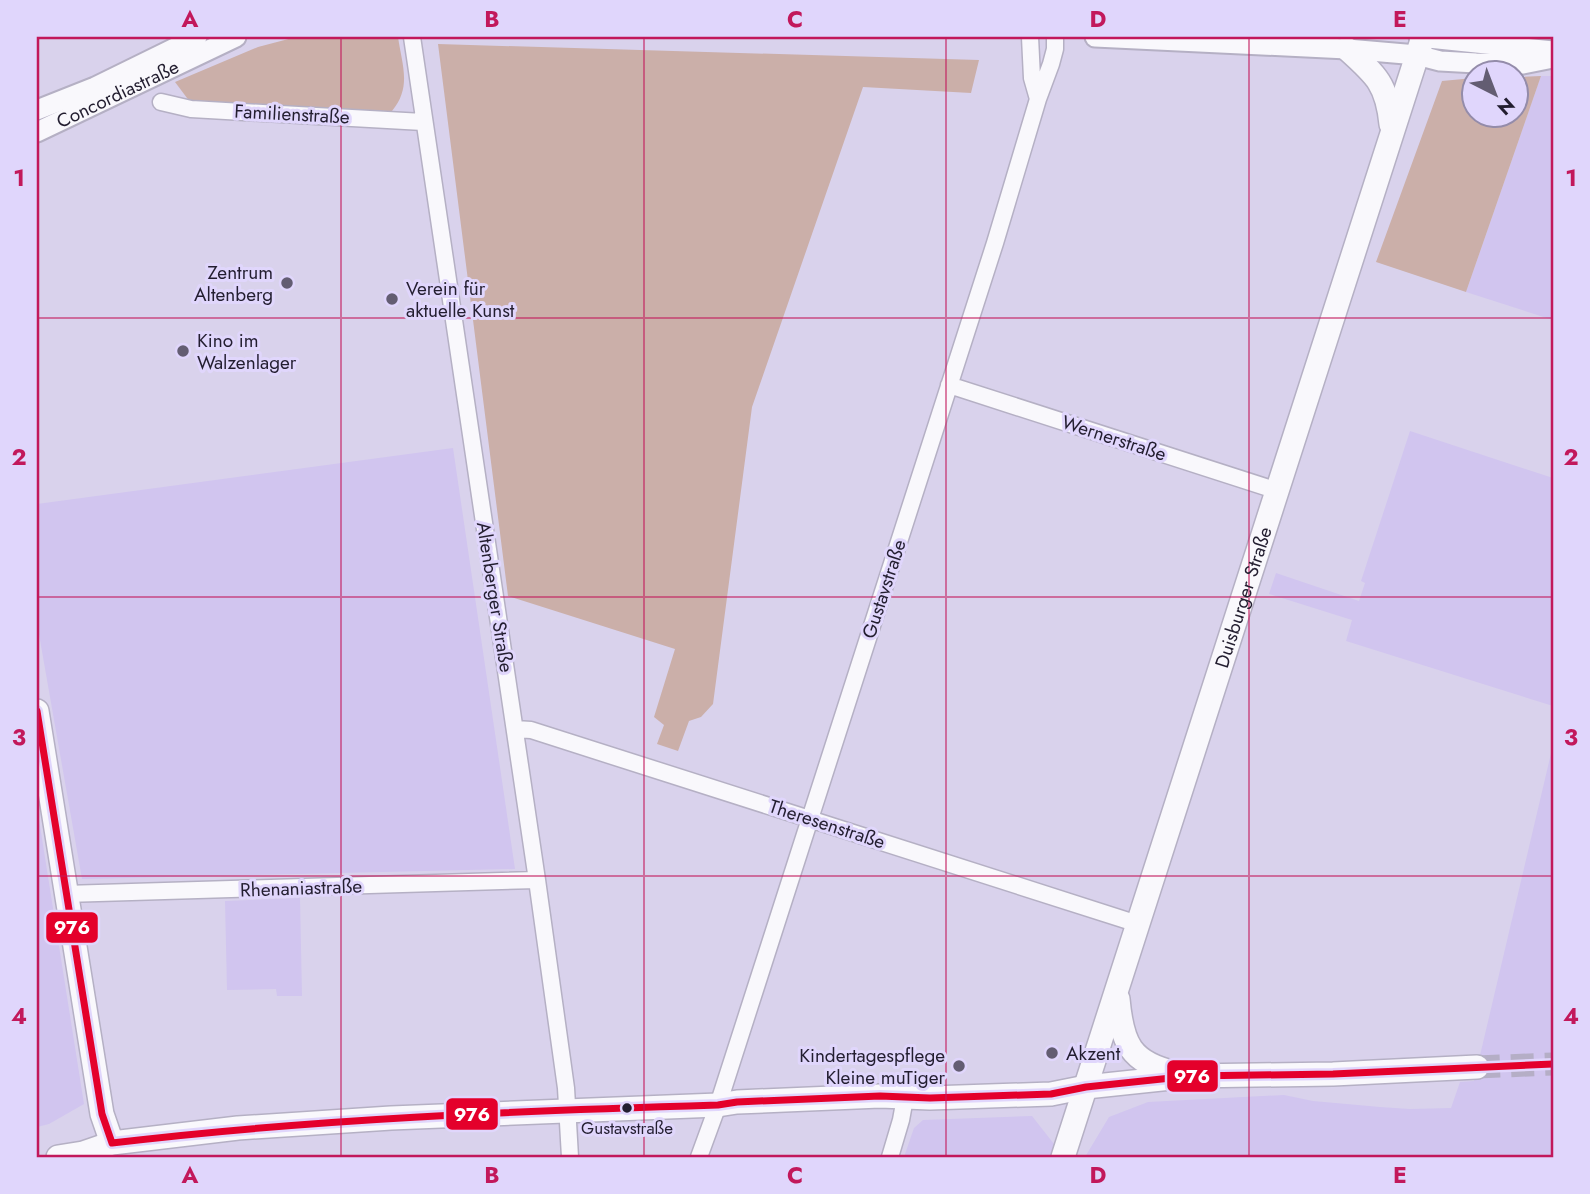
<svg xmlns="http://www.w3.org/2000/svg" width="1590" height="1194" font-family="Jost,sans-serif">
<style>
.built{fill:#d1c5ef}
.green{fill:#cbafa9}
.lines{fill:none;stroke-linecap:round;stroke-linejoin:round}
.secondary-tunnel{stroke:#b5aec6;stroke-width:23;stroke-dasharray:23 11;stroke-linecap:butt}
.minor-casing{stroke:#b5b0c4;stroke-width:19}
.tertiary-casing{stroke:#b5b0c4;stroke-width:23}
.secondary-casing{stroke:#b5b0c4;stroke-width:26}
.minor{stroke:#f9f8fc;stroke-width:16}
.tertiary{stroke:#f9f8fc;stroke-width:19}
.secondary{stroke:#f9f8fc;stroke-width:23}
.bus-1-casing{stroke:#e0d6fc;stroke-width:12}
.bus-1{stroke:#e4002b;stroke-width:7}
.grid{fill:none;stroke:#c2185b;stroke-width:2;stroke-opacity:0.55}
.poi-dot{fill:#635d72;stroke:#e0d6fc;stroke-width:2.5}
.bus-dot{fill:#231e30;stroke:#e0d6fc;stroke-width:2.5}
.labels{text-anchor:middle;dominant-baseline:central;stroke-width:6;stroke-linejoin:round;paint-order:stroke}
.bus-label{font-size:17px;fill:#231e30;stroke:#e0d6fc}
.street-label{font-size:19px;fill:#231e30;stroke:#e0d6fc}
.poi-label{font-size:19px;fill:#231e30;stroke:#e0d6fc;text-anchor:start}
.line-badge{stroke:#e0d6fc;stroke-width:2.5}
.badge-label{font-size:19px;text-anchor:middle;font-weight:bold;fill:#fff}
.neatline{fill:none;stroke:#c2185b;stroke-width:2.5}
.grid-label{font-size:23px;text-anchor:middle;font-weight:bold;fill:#c2185b}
</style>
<rect width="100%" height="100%" fill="#d9d2ec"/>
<path class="built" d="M1541,76h12v244l-87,-28z
M1410,431l143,47v228l-207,-65 6,-21 -83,-26 7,-21 83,28 6,-18 -4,-2z
M453,448l62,421 -433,10 -45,-256v-119z
M1553,745v412h-468l24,-40 39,-15 136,-7 29,6 67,6 30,2 41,-1 9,-26 14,-1z
M37,807l47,297 -35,20 -12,3z
M300,898l2,98h-25l-1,-7 -49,1 -2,-89z
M1032,1116l22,28 -4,13h-146l10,-29 9,-8z"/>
<path class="green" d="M296,37h102c4,28 14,50 -6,74l-18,2 -184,-11 -15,-20 83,-35z
M438,44l541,16 -8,33 -108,-6 -111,320 -39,297 -12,13 -12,4 -11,30 -21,-7 7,-19 -10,-8 21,-68 -167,-53z
M1541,76l-75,216 -90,-30 66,-181 32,-3v38h42l1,-39z"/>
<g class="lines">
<path class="secondary-tunnel" d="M1477,1067l76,-3"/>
<defs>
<path id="minor" d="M412,37l125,843 29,208 4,69
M1030,37l2,41 6,21
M161,102l30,7 232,13
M949,385l329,106
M515,729l16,1 607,194
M65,894l472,-14
M699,1157l19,-52 277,-862 43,-144 13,-35 4,-15v-12
M890,1157l11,-37 4,-22"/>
<g id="tertiary">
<path d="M1095,37l252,12 70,6 23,6 36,2 47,1 30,-6"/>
<path d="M1419,37l134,14"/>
<path d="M37,110l58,-23 102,-50"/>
<path id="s1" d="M37,132l199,-95"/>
</g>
<g id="secondary">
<path d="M1347,49c29,26 40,35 44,75"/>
<path d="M37,711l65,403 10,29"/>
<path d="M1118,999c4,44 12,64 58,74"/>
<path d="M58,1157l25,-4 29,-10 126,-15 153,-10 327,-13 19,-3 143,-6 50,2 121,-4 35,-7 104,-11 143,-2 144,-7"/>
<path id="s2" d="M1063,1157l360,-1120"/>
</g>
</defs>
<use href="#minor" class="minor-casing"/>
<use href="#tertiary" class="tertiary-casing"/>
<use href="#secondary" class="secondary-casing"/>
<use href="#minor" class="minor"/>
<use href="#tertiary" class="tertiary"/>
<use href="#secondary" class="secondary"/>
<defs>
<path id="bus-1" d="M37,711l65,403 10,29
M112,1143c201,-24 403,-32 606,-38l19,-3 143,-6 50,2 121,-4 35,-7 104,-11 143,-2 220,-10"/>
</defs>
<use href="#bus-1" class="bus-1-casing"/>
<use href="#bus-1" class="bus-1"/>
</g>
<path class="grid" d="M341,37v1120M644,37v1120M946,37v1120M1249,37v1120M37,318h1516M37,597h1516M37,876h1516"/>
<g class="poi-dot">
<circle cx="287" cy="283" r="7"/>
<circle cx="392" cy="299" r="7"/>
<circle cx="183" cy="351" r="7"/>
<circle cx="1052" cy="1053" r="7"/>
<circle cx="959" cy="1066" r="7"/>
</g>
<circle class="bus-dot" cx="627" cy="1108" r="6"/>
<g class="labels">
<g class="bus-label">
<text x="627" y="1128">Gustavstraße</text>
</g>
<g class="street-label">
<text stroke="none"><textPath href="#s1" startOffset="89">Concordiastraße</textPath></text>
<text transform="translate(292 114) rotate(3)">Familienstraße</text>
<text transform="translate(1114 438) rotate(18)">Wernerstraße</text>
<text transform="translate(884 589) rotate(-72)">Gustavstraße</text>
<text transform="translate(495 597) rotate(81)">Altenberger Straße</text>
<text stroke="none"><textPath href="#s2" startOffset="588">Duisburger Straße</textPath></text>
<text transform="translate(827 824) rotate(18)">Theresenstraße</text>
<text transform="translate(301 888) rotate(-2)">Rhenaniastraße</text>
</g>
<g class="poi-label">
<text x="273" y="272" text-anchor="end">Zentrum<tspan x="273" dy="22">Altenberg</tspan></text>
<text x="406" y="288">Verein für<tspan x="406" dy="22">aktuelle Kunst</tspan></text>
<text x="197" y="340">Kino im<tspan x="197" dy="22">Walzenlager</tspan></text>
<text x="1066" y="1053">Akzent</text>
<text x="945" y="1055" text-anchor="end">Kindertagespflege<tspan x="945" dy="22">Kleine muTiger</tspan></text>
</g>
</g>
<g class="line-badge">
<rect x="45" y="911" width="54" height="33" rx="7" fill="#e4002b"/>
<rect x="1166" y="1059" width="53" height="34" rx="7" fill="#e4002b"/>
<rect x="445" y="1097" width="54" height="34" rx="7" fill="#e4002b"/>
</g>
<g class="badge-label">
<text x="72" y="934">976</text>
<text x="1192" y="1083">976</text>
<text x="472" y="1121">976</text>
</g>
<rect width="1590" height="1194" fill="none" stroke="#e0d6fc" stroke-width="77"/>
<g transform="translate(1495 94) rotate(138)"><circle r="33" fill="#e0d6fc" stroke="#948caa" stroke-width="2"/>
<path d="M0-5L12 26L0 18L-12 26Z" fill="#635d72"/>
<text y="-10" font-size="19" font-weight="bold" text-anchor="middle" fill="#231e30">N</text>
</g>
<rect x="38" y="38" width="1514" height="1118" class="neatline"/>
<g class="grid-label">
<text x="190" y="27">A</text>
<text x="492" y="27">B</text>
<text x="795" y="27">C</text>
<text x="1098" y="27">D</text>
<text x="1400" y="27">E</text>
<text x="19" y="186">1</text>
<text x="1571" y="186">1</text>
<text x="19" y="465">2</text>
<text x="1571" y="465">2</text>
<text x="19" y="745">3</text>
<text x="1571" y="745">3</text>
<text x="19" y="1024">4</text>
<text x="1571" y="1024">4</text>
<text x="190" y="1183">A</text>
<text x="492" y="1183">B</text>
<text x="795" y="1183">C</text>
<text x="1098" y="1183">D</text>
<text x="1400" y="1183">E</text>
</g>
</svg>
